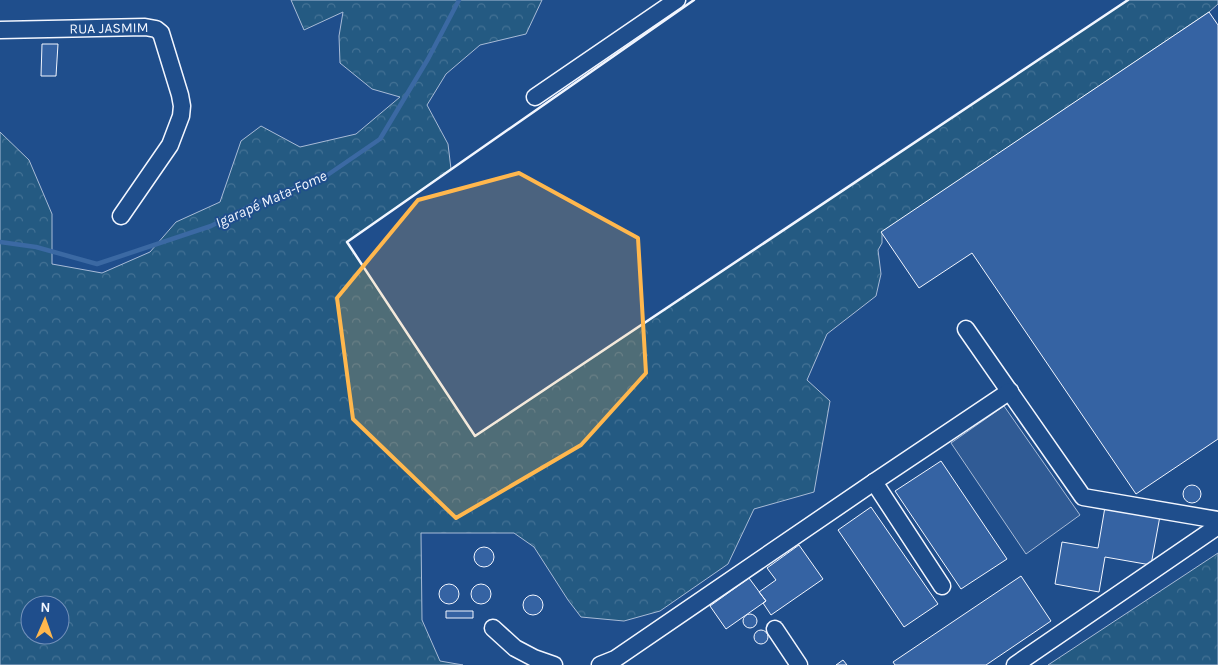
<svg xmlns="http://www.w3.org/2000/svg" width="1218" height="665" font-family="Karla,sans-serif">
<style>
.forest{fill:url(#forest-crowns);stroke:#a8bbd7;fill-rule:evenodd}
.parking{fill:#305b95;stroke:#a8bbd7}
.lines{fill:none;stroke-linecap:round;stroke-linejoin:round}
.stream{stroke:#3b69a3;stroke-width:4.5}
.building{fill:#3563a3;stroke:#f2f6ff}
.minor-casing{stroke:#f2f6ff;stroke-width:19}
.minor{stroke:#1f4e8c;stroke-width:16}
.wall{stroke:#f2f6ff;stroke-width:2.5}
.marked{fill:#ffb74d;fill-opacity:0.2;stroke:#ffb74d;stroke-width:4;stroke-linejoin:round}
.labels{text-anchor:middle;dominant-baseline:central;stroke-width:4;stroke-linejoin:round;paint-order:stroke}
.street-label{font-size:14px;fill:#f2f6ff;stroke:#1f4e8c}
.water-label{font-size:15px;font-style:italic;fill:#f2f6ff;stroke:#1f4e8c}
</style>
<defs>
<pattern id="forest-crowns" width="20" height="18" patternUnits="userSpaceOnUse" patternTransform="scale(1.25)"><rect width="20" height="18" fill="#245a82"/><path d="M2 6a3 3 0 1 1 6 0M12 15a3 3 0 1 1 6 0" fill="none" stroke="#447295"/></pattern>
</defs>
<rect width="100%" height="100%" fill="#1f4e8c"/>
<path class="forest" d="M291,0h251l-16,34 -46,11 -34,29 -19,31 21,39 3,25 -104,73 128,194 653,-436h90v4l-9,8 -327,220v11l-4,7 3,24 -5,22 -49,38 -20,46 23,21 -16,91 -60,17 -26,55 -68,47 -36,10 -43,-4 -13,-17 -34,-53 -20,-14h-93l1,87 18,41 23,4h-463v-533l29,28 23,54v50l50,9 48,-21 26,-30 44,-20 21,-61 20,-15 39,21 56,-13 44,-37 -28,-8 -32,-26 -1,-27 4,-24 -39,18zM30,605h30v30h-30z
M1218,553v112h-170z"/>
<path class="parking" d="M1004,406l76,109 -54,39 -75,-111z"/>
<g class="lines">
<path class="stream" d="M0,242l36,5 61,17 114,-38 45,-23 70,-27 54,-37 48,-80 31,-59"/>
</g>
<path class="building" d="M1209,12l9,13v414l-82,55 -164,-241 -53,35 -38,-56z
M42,44h16l-2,32h-15z
M941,461l66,98 -46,30 -66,-98z
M1183 494a9 9 0 1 1 18 0a9 9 0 1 1-18 0Z
M871,507l67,97 -34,23 -66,-97z
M1105,507l55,9 -9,49 -46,-8 -6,35 -44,-8 7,-42 36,6z
M799,545l24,34 -52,36 -8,-12 3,-2 -7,-9 17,-12 -9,-12z
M474 557a10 10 0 1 1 20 0a10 10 0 1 1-20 0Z
M1021,576l30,45 -65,44h-91l-2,-3z
M749,578l17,23 -40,28 -16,-23z
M471 594a10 10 0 1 1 20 0a10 10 0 1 1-20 0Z
M439 594a10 10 0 1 1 20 0a10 10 0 1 1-20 0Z
M523 605a10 10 0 1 1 20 0a10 10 0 1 1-20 0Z
M446,611h27v7h-27z
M743 621a7 7 0 1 1 14 0a7 7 0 1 1-14 0Z
M754 637a7 7 0 1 1 14 0a7 7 0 1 1-14 0Z
M843,660l4,5h-11z"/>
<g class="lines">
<defs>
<g id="minor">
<path id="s1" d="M0,30l145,-3 11,2 5,4 19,62 2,11 -1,10 -11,29 -49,71"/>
<path d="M535,97l142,-97"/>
<path d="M966,329l117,168 135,23"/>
<path d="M874,482l68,104"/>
<path d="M493,628l22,20 19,10 20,7"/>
<path d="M775,629l24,36"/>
<path d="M600,665l15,-6 259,-177 136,-91"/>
<path d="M1015,665l203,-139"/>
</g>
</defs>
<use href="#minor" class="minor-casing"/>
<use href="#minor" class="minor"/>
<path class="wall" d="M694,0l-347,242 128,194 653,-436"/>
</g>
<path class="marked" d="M519,173l119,65 8,135 -65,72 -125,73 -103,-99 -16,-121 81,-98z"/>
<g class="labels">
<g class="street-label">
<text stroke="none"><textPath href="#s1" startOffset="109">RUA JASMIM</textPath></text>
</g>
<g class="water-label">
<text transform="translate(271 199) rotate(-24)">Igarapé Mata-Fome</text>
</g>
</g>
<g transform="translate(45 620) rotate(2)"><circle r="24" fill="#1f4e8c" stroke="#7391ba"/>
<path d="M0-4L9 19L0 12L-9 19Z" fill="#ffb74d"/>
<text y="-8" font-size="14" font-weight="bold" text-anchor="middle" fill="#f2f6ff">N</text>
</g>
</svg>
